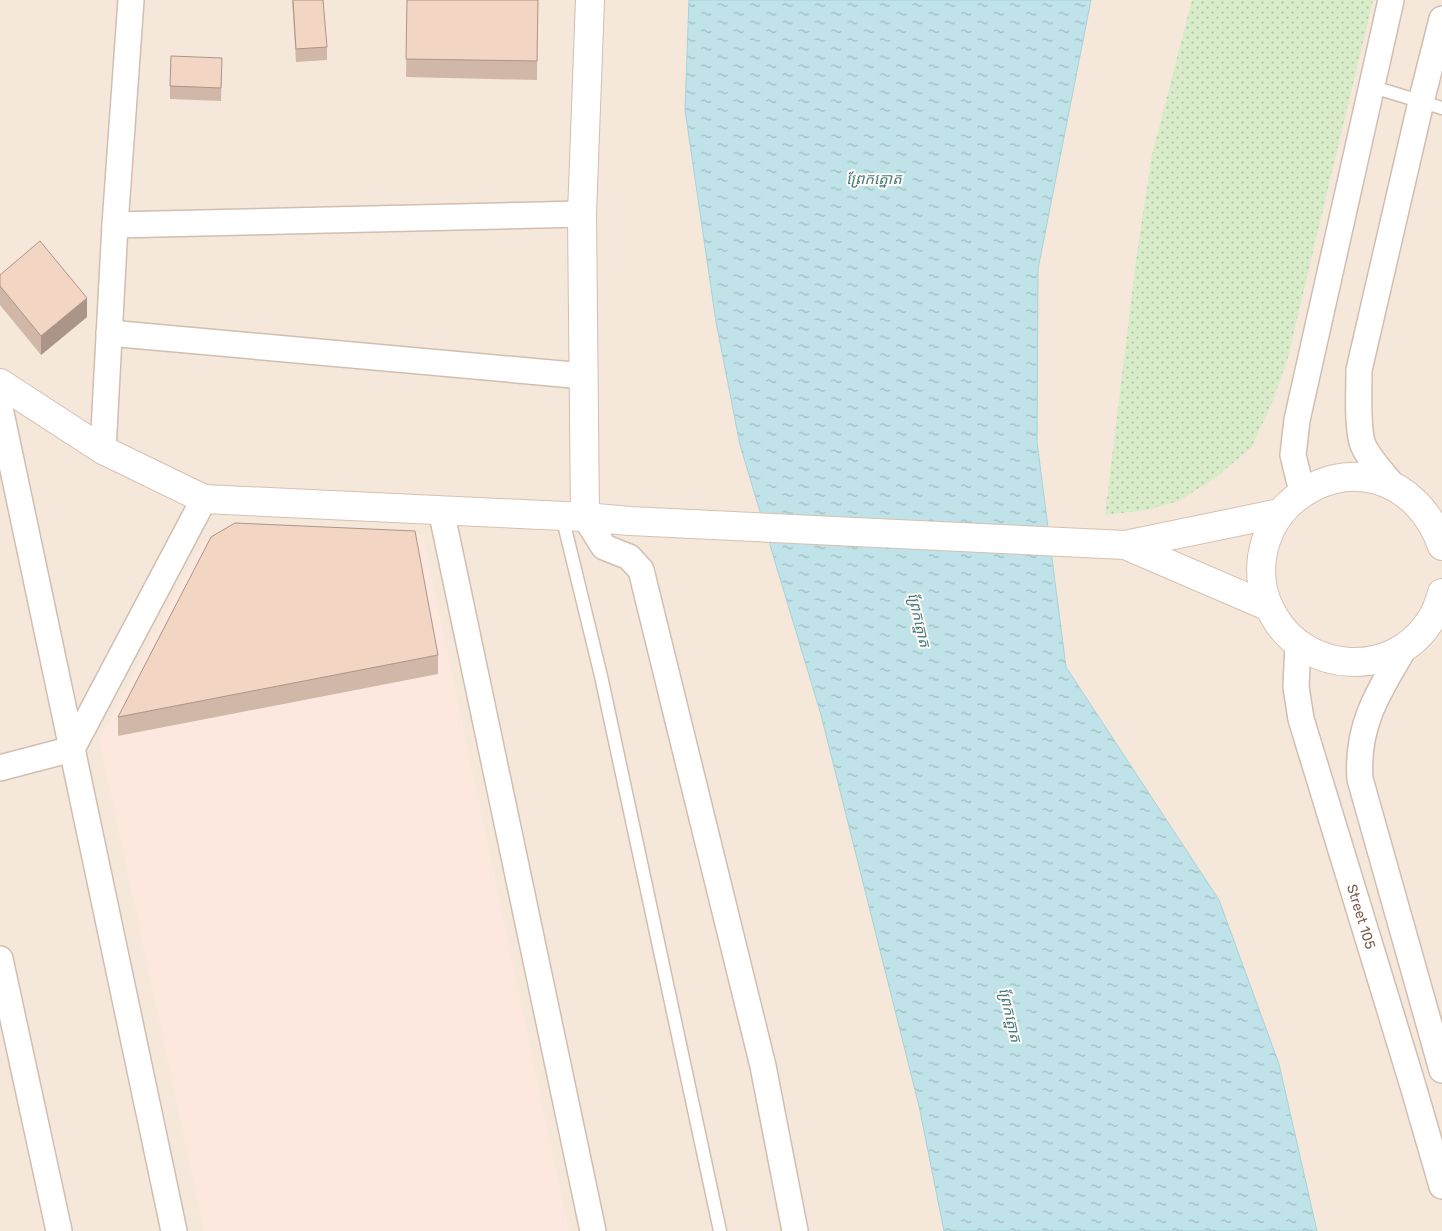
<svg xmlns="http://www.w3.org/2000/svg" width="1442" height="1231" font-family="Rubik,'Noto Sans Khmer',sans-serif">
<style>
.residential{fill:#f5e8da}
.commercial{fill:#fde8e0}
.grass{fill:url(#grass-dots)}
.water{fill:url(#water-ripples);stroke:#a5d3da}
.lines{fill:none;stroke-linecap:round;stroke-linejoin:round}
.service-casing{stroke:#d1beb0;stroke-width:15}
.minor-casing{stroke:#d1beb0;stroke-width:28}
.tertiary-casing{stroke:#d1beb0;stroke-width:30}
.secondary-casing{stroke:#d6c0b0;stroke-width:30}
.service{stroke:#fff;stroke-width:12}
.minor{stroke:#fff;stroke-width:25}
.tertiary{stroke:#fff;stroke-width:28}
.secondary{stroke:#fff;stroke-width:28}
.wall{fill:#d1b7a8}
.shaded-wall{fill:#aa9588}
.building{fill:#f3d5c3;stroke:#aa9588}
.labels{text-anchor:middle;dominant-baseline:central;stroke-width:4;stroke-linejoin:round;paint-order:stroke}
.street-label{font-size:14px;fill:#7a5c4d;stroke:#fffaf3}
.water-label{font-size:15px;font-style:italic;fill:#437c86;stroke:#fffaf3}
</style>
<defs>
<pattern id="grass-dots" width="8" height="8" patternUnits="userSpaceOnUse" patternTransform="scale(1.25)"><rect width="8" height="8" fill="#d8ecc9"/><path d="M2 2h.1M6 6h.1" fill="none" stroke="#b4c2a5" stroke-width="1.8" stroke-linecap="round"/></pattern>
<pattern id="water-ripples" width="26" height="14" patternUnits="userSpaceOnUse" patternTransform="scale(1.25)"><rect width="26" height="14" fill="#bfe3e8"/><path d="M2 4q2-2 4 0t4 0M15 11q2-2 4 0t4 0" fill="none" stroke="#a0bbbe"/></pattern>
</defs>
<rect width="100%" height="100%" fill="#fdf6ec"/>
<path class="residential" d="M0,0h1442v1231h-1442z"/>
<path class="commercial" d="M229,527l194,8 146,696h-365l-105,-491 103,-196z"/>
<path class="grass" d="M1192,0h181l-86,361 -17,47 -19,40 -36,30 -36,23 -32,9 -42,5 31,-255 16,-105z"/>
<path class="water" d="M689,0h402l-53,269 -1,173 29,225 153,233 60,164 38,167h-373l-25,-125 -98,-391 -81,-270 -24,-123 -31,-212z"/>
<g class="lines">
<defs>
<path id="service" d="M1370,86l72,22
M562,516l39,160 119,555"/>
<g id="minor">
<path d="M115,225l467,-11"/>
<path d="M109,333l475,43"/>
<path d="M0,408l174,823"/>
<path d="M103,450l12,-225 16,-225"/>
<path d="M1394,487c-9,-12 -28,-31 -32,-45 -5,-20 -3,-51 -3,-72l62,-268 21,-83"/>
<path d="M1302,492l-9,-37 4,-35 94,-420"/>
<path d="M441,510l152,721"/>
<path d="M585,517l19,30 25,10 12,13 122,496 32,165"/>
<path id="s1" d="M1298,644l-2,43 5,32 112,367 29,100"/>
<path d="M1405,647c-26,44 -49,78 -45,132l82,291"/>
<path d="M0,768l72,-19 132,-250"/>
<path d="M0,959l59,272"/>
</g>
<path id="tertiary" d="M585,517l-3,-303 8,-214"/>
<path id="secondary" d="M0,383l103,67 101,49 381,18 45,4 495,24 155,-32
M1125,545l144,62
M1442,546c-24,-69 -97,-93 -153,-42 -21,20 -31,50 -27,79 1,12 7,25 13,35 33,55 116,60 153,6 7,-9 11,-20 14,-31"/>
</defs>
<use href="#service" class="service-casing"/>
<use href="#minor" class="minor-casing"/>
<use href="#tertiary" class="tertiary-casing"/>
<use href="#secondary" class="secondary-casing"/>
<use href="#service" class="service"/>
<use href="#minor" class="minor"/>
<use href="#tertiary" class="tertiary"/>
<use href="#secondary" class="secondary"/>
</g>
<path class="wall" d="M292,0l35,47v13l-31,2z
M407,0h131l-1,80 -131,-3z
M222,71l-1,30 -51,-2v-13z
M0,275l87,42 -46,38 -41,-50z
M438,655v19l-320,62v-19z"/>
<path class="shaded-wall" d="M87,298v19l-46,38v-19z"/>
<path class="building" d="M293,0h30l4,47 -31,2z
M407,0h131l-1,61 -131,-2z
M171,56l51,2 -1,30 -51,-2z
M40,241l47,57 -46,38 -41,-50v-11z
M235,523l180,8 23,124 -320,62 93,-180z"/>
<g class="labels">
<g class="street-label">
<text stroke="none"><textPath href="#s1" startOffset="282">Street 105</textPath></text>
</g>
<g class="water-label">
<text x="874" y="179">ព្រែកត្នោត</text>
<text transform="translate(919 620) rotate(77)">ព្រែកត្នោត</text>
<text transform="translate(1010 1015) rotate(77)">ព្រែកត្នោត</text>
</g>
</g>
</svg>
